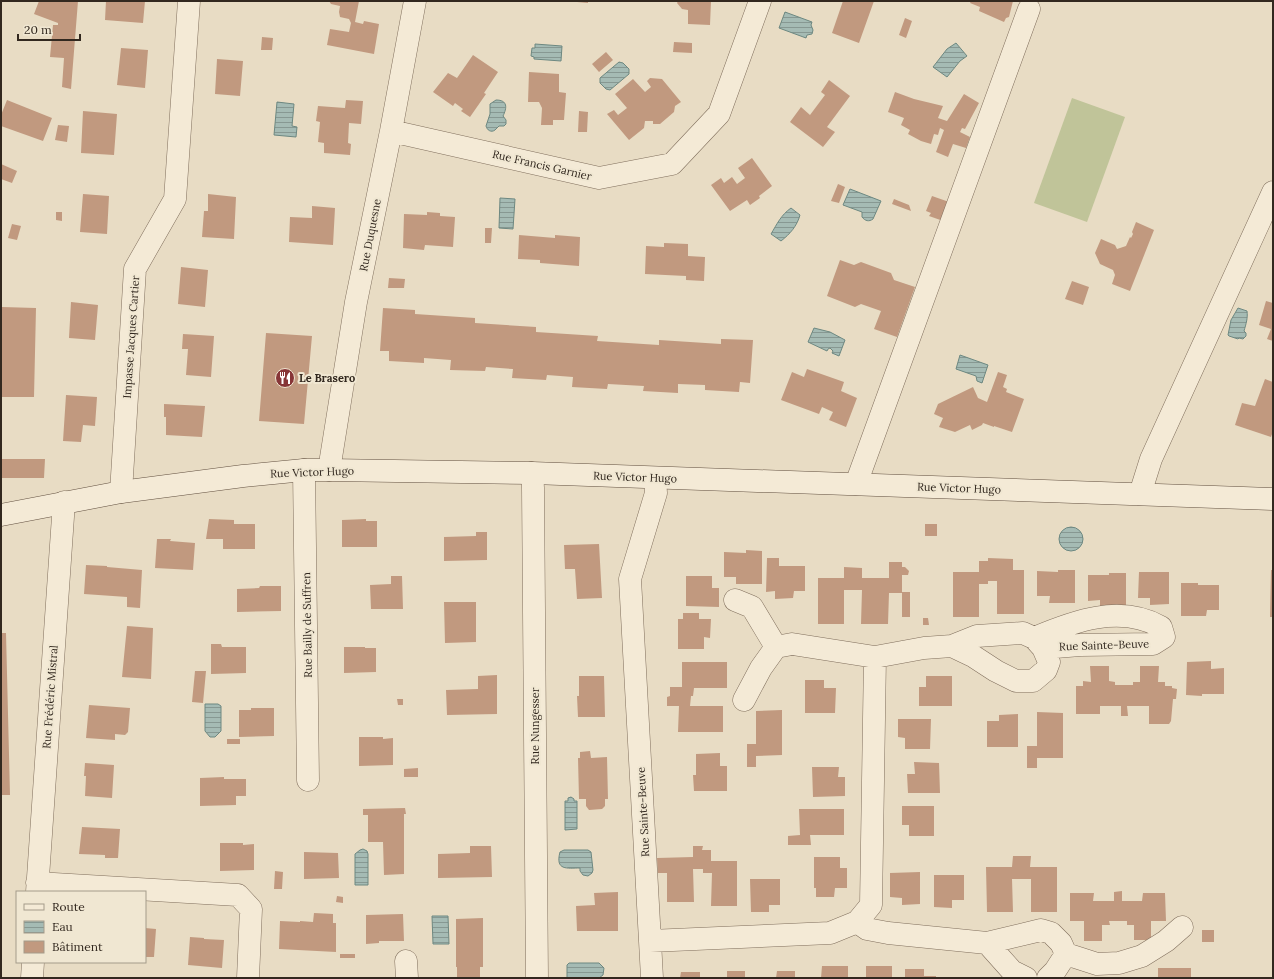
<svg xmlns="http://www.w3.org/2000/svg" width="1274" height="979" font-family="Lora,serif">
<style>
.garden{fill:#c0c499}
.water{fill:url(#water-rules);stroke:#6d8881}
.building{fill:#c1997f}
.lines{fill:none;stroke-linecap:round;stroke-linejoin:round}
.street-casing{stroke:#806f5d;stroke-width:23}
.secondary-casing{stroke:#625040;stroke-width:23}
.street{stroke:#f4ead6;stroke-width:22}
.secondary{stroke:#f4ead6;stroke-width:22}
.labels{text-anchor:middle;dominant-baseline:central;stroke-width:4;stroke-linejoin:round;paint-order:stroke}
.street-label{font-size:11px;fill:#32281f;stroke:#f0e7d2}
.poi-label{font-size:11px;font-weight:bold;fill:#32281f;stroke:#f0e7d2;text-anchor:start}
</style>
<defs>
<pattern id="water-rules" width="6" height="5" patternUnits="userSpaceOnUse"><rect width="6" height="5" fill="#a5bbb4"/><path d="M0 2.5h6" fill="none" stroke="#879892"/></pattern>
</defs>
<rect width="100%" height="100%" fill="#e8dcc4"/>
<path class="garden" d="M1072,98l53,19 -38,105 -53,-19z"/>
<path class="water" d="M785,12l27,10 -1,3 2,5 -1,4 -5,1 -1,3 -27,-10z
M956,43l11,13 -7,5 -13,16 -14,-10 14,-18z
M535,44l27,2 -1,15 -27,-2v-2l-3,-1 1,-8h3z
M619,62l4,1 6,6v5l-19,16 -4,-1 -6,-6v-5z
M496,100c12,0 11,8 7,16l3,4v4l-2,2h-5l-4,4c-4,3 -8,0 -9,-4l4,-12v-10z
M277,102l17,2 -2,22 5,1 -1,10 -22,-2z
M850,189l31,12 -8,18c-4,3 -8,2 -11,-2v-5l-19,-7z
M500,198l15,1 -2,30 -14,-1z
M791,208l9,7c-3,11 -10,19 -19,26l-10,-7c6,-10 10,-19 20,-26z
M1238,308l9,3c1,7 -1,13 -3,20l2,2v3l-3,3 -4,-1 -1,1 -9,-3 -1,-1 3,-15z
M814,328l16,4 15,8 -6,16 -7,-3 1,-2 -3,-3 -2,1 -1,2 -19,-9z
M960,355l28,10 -6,18 -5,-2 -1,-5 -20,-7z
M1059 539a12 12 0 1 1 24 0a12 12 0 1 1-24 0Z
M205,704h13l3,2v25l-6,6h-5l-5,-6z
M571,797l3,2v2h3v28l-12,1v-29h3v-3z
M363,849l4,2 1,3v31h-13v-31l5,-4z
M564,850h24l3,2 2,18 -1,3 -4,3 -5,-1 -3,-4v-3c-13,0 -25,3 -20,-16z
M432,916h16l1,28h-16z
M569,963h30l5,5 -1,7 -4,3h-32v-13z"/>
<path class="building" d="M39,1h39l-7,88 -9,-2 2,-29 -14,-1 3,-32h5v-2l-24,-9z
M106,1h39l-2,22 -38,-3z
M329,1h30l-4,21 8,2 1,-3 15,3 -5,30 -47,-9 3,-16 19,3 2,-9 -2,-4 -9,-2 -1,-5 1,-6 -9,-2z
M577,1h11v2l-11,-1z
M678,1h33l-1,24 -22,-1v-14l-6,-1 -5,-6z
M843,1h31l-15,42 -27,-10z
M971,1h42l-4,16 -3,1 -2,4 -25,-11 1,-4 -10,-4z
M905,18l7,3 -6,17 -7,-3z
M262,37l11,1 -1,12h-11z
M674,42l18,1v10l-19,-1z
M121,48l27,2 -3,38 -28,-3z
M606,52l7,8 -14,12 -7,-8z
M473,55l25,17 -14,21 2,1 -16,23 -9,-6 2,-2 -8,-6 -2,3 -20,-14 15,-19 9,5z
M217,59l26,2 -3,35 -25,-2z
M529,72l30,2v18l7,1 -2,27h-11v5h-12l1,-17 -3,-6h-11z
M650,78l12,1 19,23 -6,4 -1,6 -14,12h-7v-3h-8l-1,7 -15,12 -22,-26 7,-4 4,5 9,-7 -12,-14 18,-15 12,13 6,-5 -4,-6z
M829,80l21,16 -23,31 8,5 -12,15 -33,-25 11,-15 9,8 15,-20 -4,-3z
M895,92l19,7 29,7 -5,12 9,3 17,-27 15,9 -14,26 -3,-1 -2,4 10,5 -4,11 -13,-4 -5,13 -12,-5 8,-22 -4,-2 -2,7 -4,-1 -3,10 -10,-3 -13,-7 2,-4 -9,-5 3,-7 -16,-6z
M7,100l45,18 -9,23 -42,-15v-11z
M346,100l17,1 -2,23 -12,-1 -1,20 3,1 -1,11 -26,-2v-10l-6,-1 2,-20 -4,-1 2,-15 27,2z
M83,111l34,3 -3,41 -33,-2z
M579,111l9,1 -1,20h-9z
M58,125l11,1 -2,16 -12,-2z
M752,158l20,28 -13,10 1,2 -10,7 -3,-5 -17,11 -19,-26 10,-7 3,5 8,-6 5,7 8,-6 -7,-10z
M1,164l16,7 -5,12 -11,-4z
M838,184l7,3 -6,16 -8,-2z
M83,194l26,2 -2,38 -27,-2z
M208,194l28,3 -2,42 -32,-2 2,-26h4z
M932,196l20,7 -6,19 -17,-6 2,-3 -5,-2z
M894,199l15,6 2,6 -19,-7z
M312,206l23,2 -2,37 -44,-3 1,-25 22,1z
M56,212h6v9l-6,-1z
M427,212l13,1v3l15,1 -2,30 -28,-2 -1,5 -21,-2 1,-34 23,1z
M1136,222l18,8 -24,61 -18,-7 3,-9 -2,-5 -13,-6 -5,-11 6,-14 14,6 2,4 9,-3 4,-9 1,1 2,-4 -1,-2z
M12,224l9,2 -4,14 -9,-2z
M485,228h7l-1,15h-6z
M519,235l36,3v-3l25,2 -1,29 -39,-3v-3l-22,-1z
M664,243l24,1v12l17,1 -1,24 -18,-1v-4l-41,-2 1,-28 18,1z
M840,260l14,5 7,-3 30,11 3,7 21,7 -18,50 -23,-8 7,-18 -20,-7 -6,3 -28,-11z
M181,267l27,3 -3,37 -27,-3z
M389,278l16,1 -1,9h-16z
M1072,281l17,6 -6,18 -18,-6z
M1266,301l7,2v38l-6,-2 4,-10 -12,-4z
M71,302l27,3 -3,35 -26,-2z
M2,307l34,1 -2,89h-33z
M383,308l32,2v4l60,4v5l61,4v5l62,4 -1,5 62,4v-5l62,4v-5l32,1 -3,43 -10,-1 -1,10 -34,-2v-5l-27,-1v9l-35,-2 1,-5 -36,-2 -1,5 -35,-2 1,-10 -26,-2 -1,5 -34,-2 1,-9 -27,-2 -1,4 -35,-1 1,-10 -27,-2v5l-35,-2v-10h-9z
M266,333l46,3 -8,88 -45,-3z
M183,334l31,2 -3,41 -25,-2 2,-26h-6z
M807,369l37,13 -3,9 16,7 -11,29 -17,-7 4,-8 -11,-5 -3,7 -38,-14 11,-28 12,5z
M998,372l9,3 -4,12 4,2 -1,3 18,7 -12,33 -18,-6v1l-11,-4 -1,2 -10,5 -2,-5 -15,7 -16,-5 4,-9 -9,-4 4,-10 35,-17 5,11 9,4z
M1265,379l8,3v49l-2,6 -36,-12 7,-22 13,3z
M66,395l31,2 -2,29 -12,-1 -2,17 -18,-1z
M164,404l41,2 -3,31 -36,-2v-18h-2z
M1,459h44l-1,19h-43z
M209,519l25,1v4h21v25h-32v-10h-17z
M366,519v2h11v26h-35v-27z
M925,524h12v12h-12z
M476,532h11v28l-43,1v-24l32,-1z
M157,539h14l-1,2 25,2 -2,27 -38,-2z
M599,544l3,54 -25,1 -2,-30h-10l-1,-24z
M746,550l16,1v33h-26v-7h-12v-25l22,1z
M767,558h12v8h26v25h-11l-1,7 -18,1v-8l-9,1z
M988,558l25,1v11h11v44h-27v-33h-9v3h-9v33h-26v-45h26v-11h9z
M889,562h13v5h3l4,4 -1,4h-6v17h8v25h-8v-24h-13l-1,31h-27l1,-34h-18v34h-26v-46h26v-11l18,1v10h27z
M86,565l21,1v1l35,3 -2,38 -13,-1v-10l-43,-3z
M1058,570h17v33h-26l1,-7h-13v-25l21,1z
M1271,570h2v47h-3z
M1139,572h30v32l-19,1v-7h-12z
M1109,573h17v33l-26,1v-7l-12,1v-26h21z
M391,576h11l1,33h-32l-1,-24 21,-1z
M686,576h26v12h7v19l-33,-1z
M1181,583h17v2h21v25h-12l-1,6h-25z
M260,586h21v25l-44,1v-23l22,-1z
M444,602h32v40l-31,1z
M683,613h16v6h12l-1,19 -6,-1v12h-26v-30h5z
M923,618h5l1,7h-6z
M127,626l26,2 -2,51 -29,-2z
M1,633h5l4,162h-9z
M211,644h10l1,3h24v26l-35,1z
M344,647h21v1h11v24l-32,1z
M1211,661v8l13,-1v26h-22v2l-16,-1 1,-33z
M682,662h45v26h-33l-1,8h-2l-1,10h33v26h-45l1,-26h-12v-9l3,-1v-9h12z
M1090,666h19v15l6,1v3h18v-3h7v-16h19l-1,16h7v4h7v2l5,1 -1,10h-3l-2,22 -2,3h-20v-18h-22l1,10h-7v-10h-21v8h-24v-28h7v-5l8,1z
M195,671h11l-3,32 -11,-1z
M497,675v39l-50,1 -1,-25 32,-1v-13z
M579,676h25l1,41h-27l-1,-21h2z
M926,676h26v30h-33v-19h7z
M805,680h19v8h12l-1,25h-30z
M397,699h6v6h-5z
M89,705l41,3 -2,24 -3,3 -10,-1v6l-29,-2z
M251,708h23v28l-35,1v-27h12z
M782,710v45l-26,1v11h-9v-23h9v-33z
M1037,712l26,1v45h-26v10h-10v-22h10z
M1018,714v33h-31v-26h12v-6z
M898,719h33l-1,30h-25v-11l-7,-1z
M359,737h24v2l10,-1v27l-34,1z
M227,739h13v5h-13z
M590,751l1,7 16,-1 1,42h-3v7l-3,3 -13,1 -3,-4v-7h-7l-1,-41h2v-6z
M720,753v13h7v25h-33l-1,-16h3v-21z
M914,762l25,1 1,30h-32l-1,-19h8z
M85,763l29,2 -2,33 -27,-2 1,-20h-2z
M812,767h27l-1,10h7v19l-32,1z
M418,768v9h-14v-8z
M224,777v2h22v17h-10v9l-36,1v-28z
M902,806h32v30h-25v-11h-7z
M405,808l1,6h-2v60l-20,1 -1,-33h-15v-27h-5v-6z
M799,809h45v26h-34l1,10h-23v-9l12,-1z
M82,827l38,2 -2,29h-13v-3l-26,-1z
M220,843h23v2l11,-1v26l-34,1z
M470,846h21l1,31 -54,1v-24l32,-1z
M693,846h10l-1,4h9v11h26v45h-26l1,-33h-9v-4h-10l1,33h-27v-29h-9l-1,-15 36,-1z
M304,852l34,1 1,25 -35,1z
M1013,856h18l-1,11h27v45h-26v-33h-19l1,33h-26l-1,-45h26z
M814,857h26v11h7v20h-12l-1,9h-18v-9h-2z
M275,871l8,1 -1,17h-8z
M920,872v32l-18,1v-7l-12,-1v-24z
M934,875h30v25h-12v8l-18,-1z
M750,879h30v26h-11v7h-18z
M1122,891v10h20l1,-8h22l1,28h-15v19h-17v-15h-7v-4h-18l1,4h-8v16h-18v-20h-14v-28h24l-1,8h21v-9z
M618,892v39h-41l-1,-25 19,-1 -1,-12z
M337,896l6,1v6l-7,-1z
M314,913l19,1v9h3v29l-57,-3 1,-28 20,1v-1l13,1z
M403,914l1,27h-25v2l-13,1v-29z
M483,918v49h-3v11h-23v-11h-1v-48z
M145,928l11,1 -2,28h-9z
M1202,930h12v12h-12z
M190,937l14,1v1l20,1 -2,28 -34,-3z
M340,954h15v4h-15z
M822,966h26v12h-27z
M866,966h26v12h-26z
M1158,968h33v10h-33z
M905,969h19v7h12v2h-31z
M727,971h18v7h-18z
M777,971h18v7h-19z
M681,972h19v6h-20z"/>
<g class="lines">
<defs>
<path id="street" d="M391,131l208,47 73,-14 47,-50 41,-113
M304,470l4,310
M329,470l27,-168 35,-171 24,-130
M532,473l1,15 4,490
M655,478l1,15 -26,86 20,362 180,-8 27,-11 14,-17 4,-248 -83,-13 -16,3 -15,21 -17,32
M856,484l173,-475
M121,492l14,-223 40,-70 14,-198
M1140,494l11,-35 122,-267
M735,600l17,7 24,40
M1034,638c40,-17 86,-34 127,-11l3,10 -11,7 -73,1 -37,3
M875,657l49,-9 28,-2 21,10 23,15 20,10h17l13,-11 3,-8 -6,-14 -9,-10 -11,-5 -46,3 -25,10
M37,883l201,12 13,14 -3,69
M37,892l27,-390
M857,922l10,7 21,4 99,10 54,-13 10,3 10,10 5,11 -11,17 -7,7
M650,941l2,37
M987,943l25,28 14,7
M1066,954l31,10 22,-1 23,-7 24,-15 16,-14
M406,961l1,17
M32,978l1,-16"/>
<path id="secondary" d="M1,515l120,-23 122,-16 61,-6h25l203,3 741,26"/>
</defs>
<use href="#street" class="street-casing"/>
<use href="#secondary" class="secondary-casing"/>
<use href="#street" class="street"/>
<use href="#secondary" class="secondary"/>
</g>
<defs>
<symbol id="restaurant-disc" viewBox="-11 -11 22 22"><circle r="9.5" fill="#873537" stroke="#f0e7d2"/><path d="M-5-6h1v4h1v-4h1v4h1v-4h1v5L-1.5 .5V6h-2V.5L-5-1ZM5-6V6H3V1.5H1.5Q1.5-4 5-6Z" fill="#fff"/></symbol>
</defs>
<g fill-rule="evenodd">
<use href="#restaurant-disc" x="274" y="367" width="22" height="22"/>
</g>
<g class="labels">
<g class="street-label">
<text transform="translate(542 165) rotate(13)">Rue Francis Garnier</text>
<text transform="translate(370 235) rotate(-79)">Rue Duquesne</text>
<text transform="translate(131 337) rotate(-86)">Impasse Jacques Cartier</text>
<text transform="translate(312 472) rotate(-2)">Rue Victor Hugo</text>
<text transform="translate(635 477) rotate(2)">Rue Victor Hugo</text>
<text transform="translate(959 488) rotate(2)">Rue Victor Hugo</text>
<text transform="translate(307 625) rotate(-91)">Rue Bailly de Suffren</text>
<text transform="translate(1104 645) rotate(-2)">Rue Sainte-Beuve</text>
<text transform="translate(50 697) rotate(-86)">Rue Frédéric Mistral</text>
<text transform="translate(535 726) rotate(-90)">Rue Nungesser</text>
<text transform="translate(643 812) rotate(-93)">Rue Sainte-Beuve</text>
</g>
<g class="poi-label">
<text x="299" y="378">Le Brasero</text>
</g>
</g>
<rect width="1274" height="979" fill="none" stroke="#32281f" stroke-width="4"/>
<rect x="16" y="891" width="130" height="72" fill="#f0e7d2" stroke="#a49b8a"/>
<rect x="24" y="904" width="20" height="6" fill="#f4ead6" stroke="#a49b8a"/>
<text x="52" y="911" font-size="12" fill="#32281f">Route</text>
<rect x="24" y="921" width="20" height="12" fill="url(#water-rules)" stroke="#a49b8a"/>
<text x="52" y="931" font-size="12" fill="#32281f">Eau</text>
<rect x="24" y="941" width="20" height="12" fill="#c1997f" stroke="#a49b8a"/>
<text x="52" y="951" font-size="12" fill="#32281f">Bâtiment</text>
<path d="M18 34v6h62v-6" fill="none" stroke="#32281f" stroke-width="2"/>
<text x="24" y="34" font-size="12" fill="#32281f" stroke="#f0e7d2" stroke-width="3" paint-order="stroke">20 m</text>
</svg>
